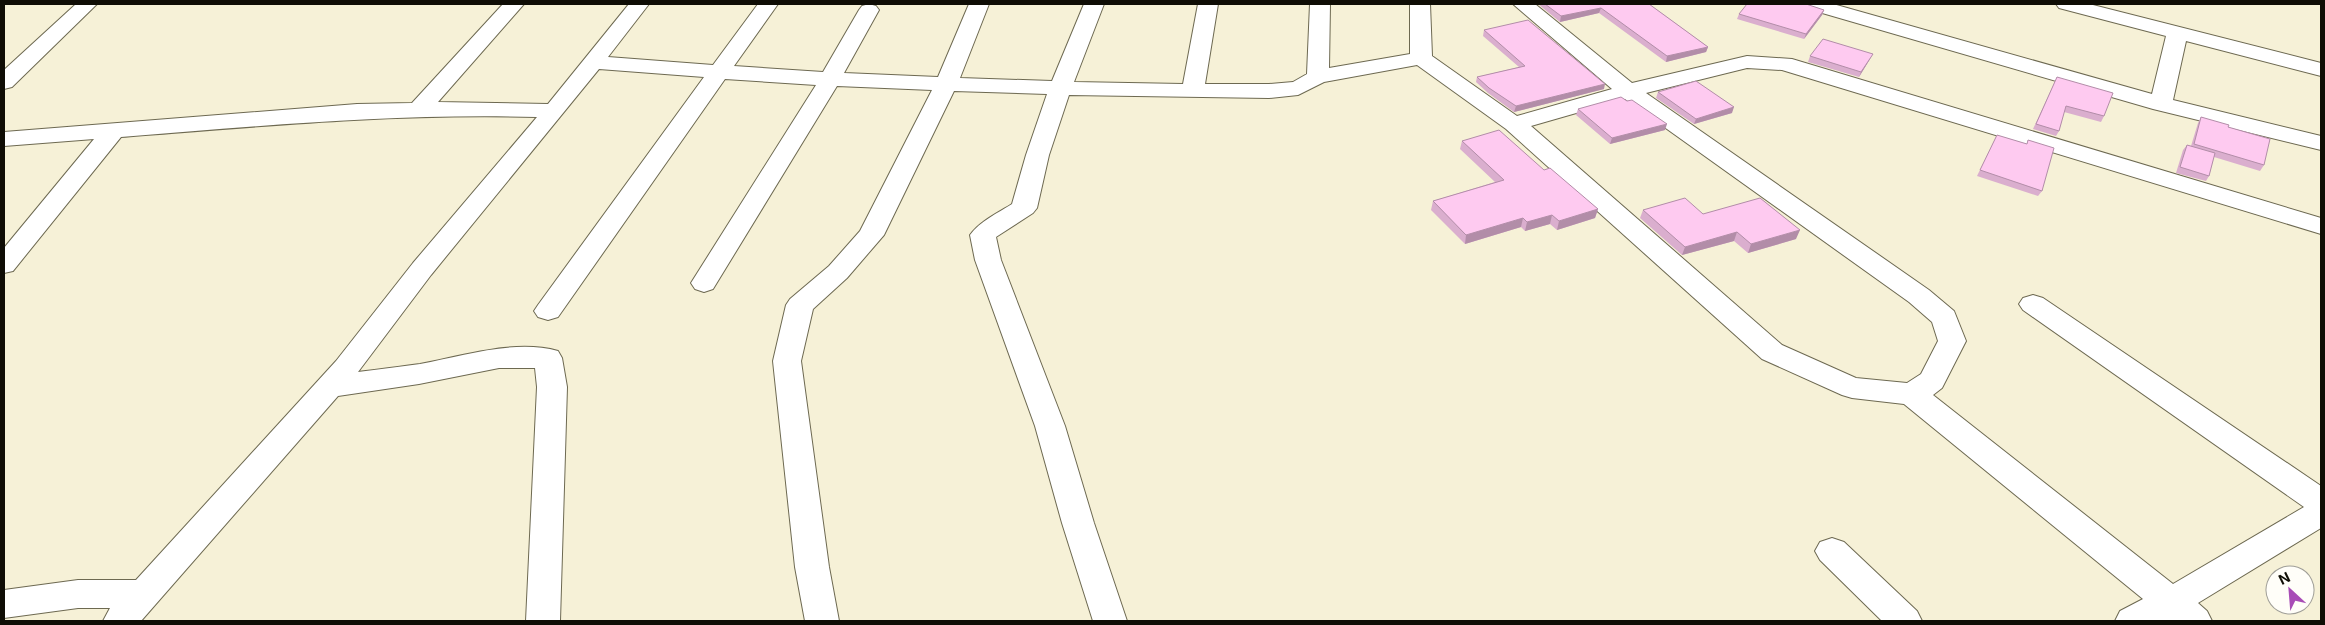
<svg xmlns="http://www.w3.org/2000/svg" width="2325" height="625" font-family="Inter,sans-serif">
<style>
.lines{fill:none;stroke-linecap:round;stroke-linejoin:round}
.minor-casing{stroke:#6d6951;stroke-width:2}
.minor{fill:#fff;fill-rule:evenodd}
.wall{fill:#daaece}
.shaded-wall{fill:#b28da8}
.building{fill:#fecaf0;stroke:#b28da8}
</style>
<rect width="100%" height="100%" fill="#f6f1d7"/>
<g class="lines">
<defs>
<path id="minor" d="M76,4h21l-85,83 -8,2v-19z
M503,4h21l-86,98 110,2 81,-100h20l-41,53 105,8 45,-61h20l-44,62 89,6 36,-62 3,-4 7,-2 7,2 3,4 -35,63 94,4 31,-73h20l-29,74 92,3 32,-77h20l-30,78 109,2 15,-80h20l-13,80h64l24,-2 14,-8 3,-70h20l-1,64 81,-14v-50h20l2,52 85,60 95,-27 -99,-85h22l97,79 115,-27 45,3 529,159v16l-539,-164 -35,-2 -101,25 283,197 25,21 12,30 -24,47 -9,7 240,189 131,-77 -281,-197 -4,-6 4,-6 10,-3 10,3 278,188v42l-123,75 9,8 5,10 -44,-1 -53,1 5,-10 23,-12 -239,-195 -52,-6 -10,-3 -80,-36 -256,-230 -89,-64 -93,17 -26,13 -29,3 -200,-3 -20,60 -12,53 -4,5 -37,24 5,23 64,166 29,97 33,98h-34l-31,-98 -27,-97 -60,-166 -5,-25c10,-14 28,-22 42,-31l14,-49 21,-61 -93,-3 -70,144 -37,43 -34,31 -12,52 28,206 10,54h-34l-10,-54 -22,-206 13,-56 4,-6 39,-33 31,-35 72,-141 -95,-4 -124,203 -9,3 -9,-3 -4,-6 125,-198 -91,-6 -167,238 -10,3 -10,-3 -4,-6 4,-6 166,-228 -105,-8 -168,206 -73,97c21,-3 42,-5 62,-8 43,-8 95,-25 138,-13l4,7 5,29 -7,234h-34l11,-234 -2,-19h-36l-80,16 -81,12 -197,225h-38l7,-13h-32l-74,10v-28l74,-10h58l200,-219 77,-98 124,-146c-141,-4 -276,9 -416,20l-108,134 -9,2v-25l90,-109 -90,7v-14l353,-28 55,-1zM1625,99l284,203 23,20 6,19 -17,33 -14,9 -51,-5 -74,-33 -251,-219z
M1802,4h31l319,90 14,-58 -107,-28 -3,-4h33l232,59v13l-135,-35 -13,59 148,36v14l-168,-41 -348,-101z
M1832,538l12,4 73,69 5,10h-40l-62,-61 -5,-9 5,-9z"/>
</defs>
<use href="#minor" class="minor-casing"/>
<use href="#minor" class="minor"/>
</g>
<path class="wall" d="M1538,4h111l59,43 -2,5 -40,10 -67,-49 -39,9z
M1806,4l18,6 -2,5 -18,24 -67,-20 2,-5z
M1484,30l120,59 -90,23 -26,-19 -12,-11 1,-5 42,-10 -36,-31z
M1810,56l60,3 -11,18 -51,-15z
M2057,77l47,39 -3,6 -37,-10 -5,19 -3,5 -23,-7z
M1658,92l74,21 -38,11 -38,-26z
M1578,109l87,21 -55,14 -34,-29z
M2201,117l27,10 36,38 -4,6 -46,-14 -5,19 -3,5 -30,-8 7,-23 4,-5 4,1 7,-23z
M1997,135l45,56 -4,5 -61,-20z
M1462,141l136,68 -3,9 -38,12 -7,-6 -25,7 -4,-4 -56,17 -34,-34 2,-9 62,-19 -35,-33z
M1643,210l60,4 93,25 -48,14 -14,-12 -52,14 -42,-37z"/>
<path class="shaded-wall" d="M1601,8l-2,5 -39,9 1,-6z
M1824,10l-2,5 -18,24 2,-5z
M1708,47l-2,5 -40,10 1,-6z
M1873,54l-3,5 -11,18 2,-5z
M1605,84l-1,5 -90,23 2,-6z
M1734,107l-2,6 -38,11 2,-5z
M1667,124l-2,6 -55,14 2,-6z
M1598,209l-3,9 -38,12 2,-9z
M1552,215l-2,9 -25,7 2,-9z
M1523,218l-2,9 -56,17 1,-9z
M1800,230l-4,9 -48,14 3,-9z
M1737,232l-3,9 -52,14 3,-8z"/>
<path class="building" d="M1545,4h104l59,43 -41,9 -66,-48 -40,8z
M1747,4h59l18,6 -18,24 -67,-20z
M1528,20l77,64 -89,22 -27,-18 -12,-11 48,-11 -41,-36z
M1823,39l50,15 -12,18 -51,-16z
M2057,77l56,16 -9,23 -38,-10 -7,25 -23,-7z
M1696,81l38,26 -38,12 -38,-27z
M1621,97l6,4 5,-1 35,24 -55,14 -34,-29z
M2201,117l28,8 -1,2 42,12 -6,26 -70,-21z
M1499,130l45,40 6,-2 48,41 -39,12 -7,-6 -25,7 -4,-4 -57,17 -33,-34 71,-21 -42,-39z
M1997,135l30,9 1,-4 26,8 -12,43 -62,-21z
M2187,145l28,8 -6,23 -29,-9z
M1685,198l18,16 57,-16 40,32 -49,14 -14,-12 -52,15 -42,-37z"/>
<rect width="2325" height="625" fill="none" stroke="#0f0d05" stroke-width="10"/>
<g transform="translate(2290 590) rotate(334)"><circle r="24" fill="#fffef9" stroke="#9f9e97"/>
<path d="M0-4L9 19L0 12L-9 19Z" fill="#a84cb6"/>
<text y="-8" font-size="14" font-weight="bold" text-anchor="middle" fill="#0f0d05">N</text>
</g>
</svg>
